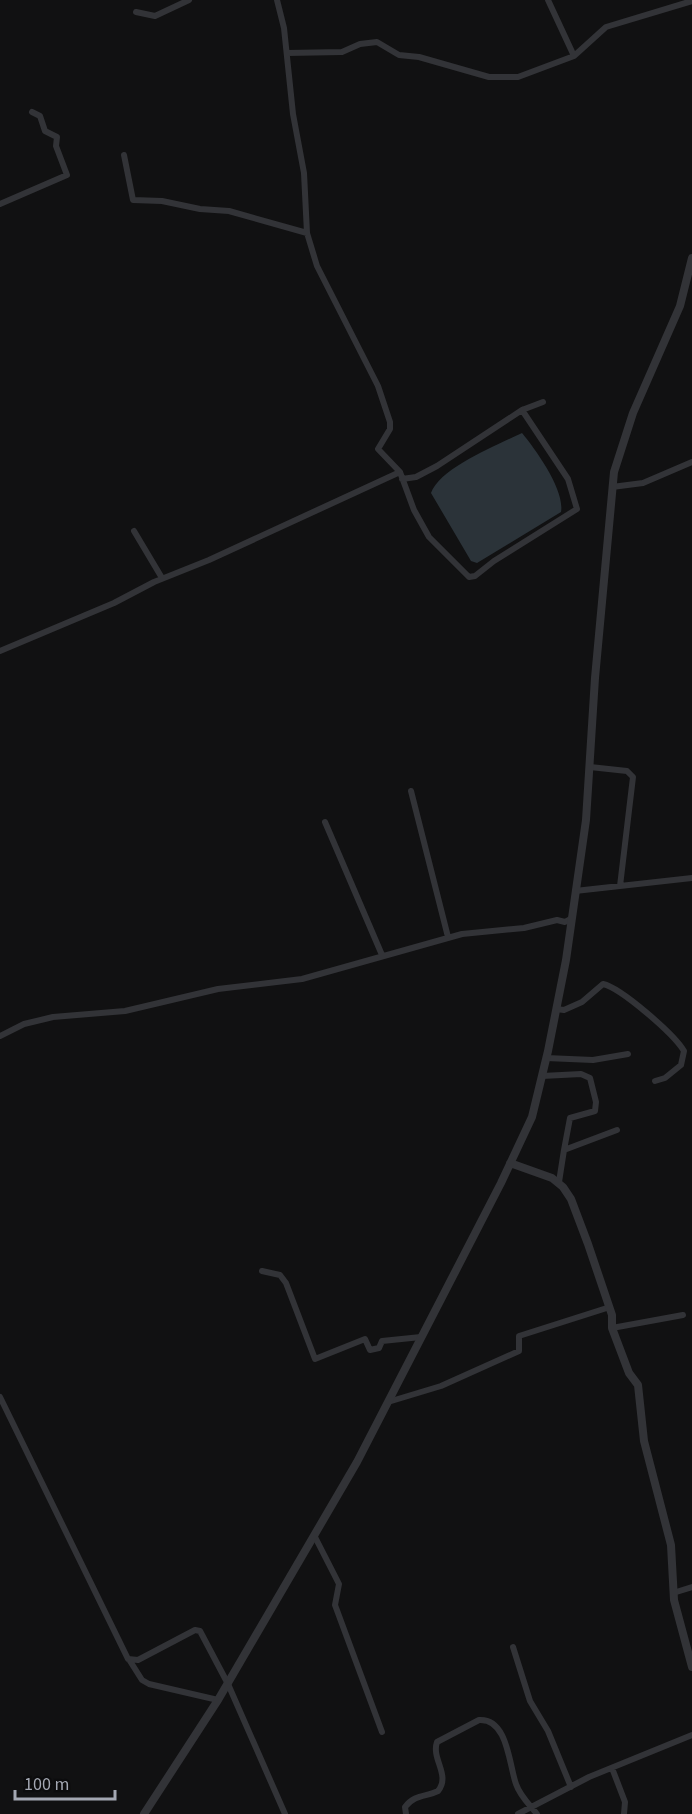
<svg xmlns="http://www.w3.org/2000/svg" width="692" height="1814" font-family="'Source Sans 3',sans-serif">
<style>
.water{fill:#2b3339}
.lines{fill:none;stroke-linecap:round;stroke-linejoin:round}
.minor{stroke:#323337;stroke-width:6}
.tertiary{stroke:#323337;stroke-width:8}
</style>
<rect width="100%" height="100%" fill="#111112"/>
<path class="water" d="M522,433c14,17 43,57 39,79l-84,51 -6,-2 -40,-68c9,-25 66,-48 91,-60z"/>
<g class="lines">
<path class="minor" d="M277,0l7,28 9,86 11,59 3,60 10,33 61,120 12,36v7l-12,20 22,23 14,38 15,27 40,40 6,-1 19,-15 83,-52 -9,-30 -46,-69
M548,0l26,56
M136,12l19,4 34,-16
M287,53l55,-1 18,-8 17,-2 22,13 20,2 70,20h29l56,-21 32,-29 86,-26
M124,155l9,45 29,1 38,8 29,2 78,22
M0,204l67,-29 -11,-29 1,-9 -12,-6 -5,-15 -8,-4
M402,479l14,-2 21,-11 85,-56 21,-8
M612,487l31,-4 49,-21
M134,531l28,47
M0,651l114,-48 40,-21 55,-22 191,-88
M590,767l37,4 6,6 -13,109
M411,791l37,146
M325,822l57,133
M575,891l117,-13
M556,1009l8,1 18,-8 21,-18c18,4 71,50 81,67l-3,14 -16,13 -10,3
M0,1036l24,-12 29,-7 72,-6 93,-22 84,-10 160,-45 62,-6 33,-8 8,2 7,-4
M546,1058l47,2 35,-6
M542,1076l39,-2 9,4 6,24 -1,9 -25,7 -6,32
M559,1182l5,-32 53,-20
M262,1271l18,4 6,8 29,76 50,-20 5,11 9,-2 3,-7 39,-4
M612,1328l71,-13
M0,1397l128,262 10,1 57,-30 5,1 28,53 57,130
M388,1402l53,-16 78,-35v-15l91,-29
M314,1535l25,49 -4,21 47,127
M673,1593l19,-6
M513,1647l17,54 18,30 23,56
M130,1661l12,19 7,4 69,16
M612,1768l13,34 -1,12
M406,1814l-1,-7c10,-13 21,-10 33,-16 13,-16 -7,-32 -1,-49l42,-22c29,-2 30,45 37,64 4,12 13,20 21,30
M518,1814l71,-37 103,-42"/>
<path class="tertiary" d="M510,1163l42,15 11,9 8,12 17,45 24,71v13l17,45 9,12 6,56 27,104 3,55 18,67
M144,1814l74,-114 139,-238 144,-279 31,-66 16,-66 18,-91 20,-140 9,-142 19,-206 19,-59 47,-107 12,-48"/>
</g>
<path d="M15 1790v9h100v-9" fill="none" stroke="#a3a7b2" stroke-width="3"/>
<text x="24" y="1790" font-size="18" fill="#a3a7b2" stroke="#0c0c0d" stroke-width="4.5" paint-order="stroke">100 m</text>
</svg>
